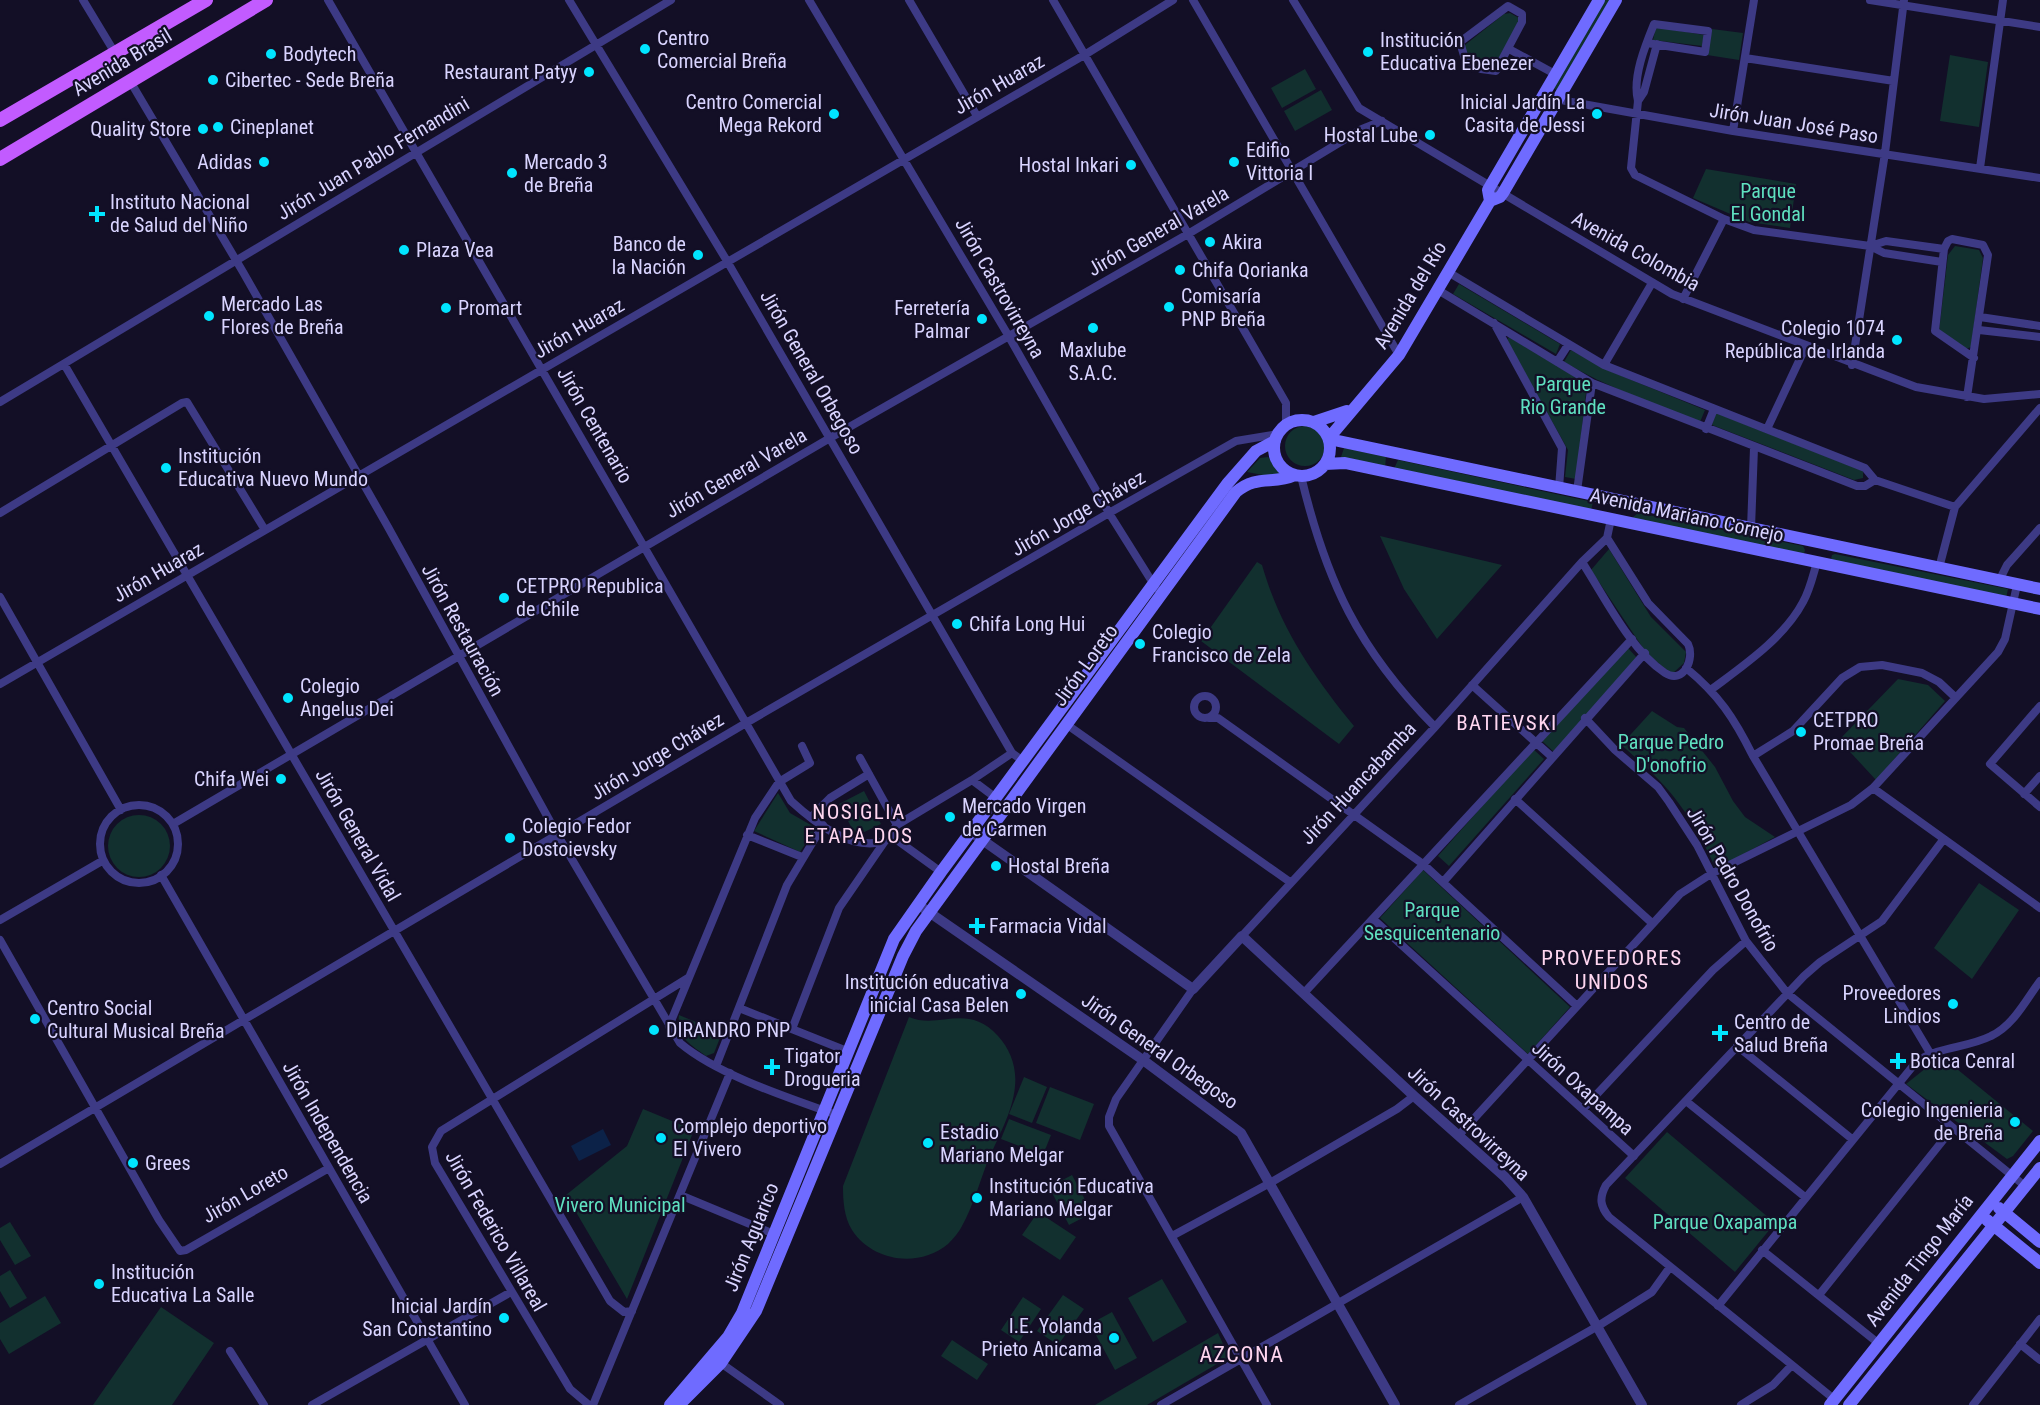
<svg xmlns="http://www.w3.org/2000/svg" width="2040" height="1405" font-family="'Roboto Condensed',sans-serif">
<style>
.green{fill:#12302f}
.water{fill:#0c2248}
.lines{fill:none;stroke-linecap:round;stroke-linejoin:round}
.minor{stroke:#3d3a85;stroke-width:8}
.tertiary{stroke:#3d3a85;stroke-width:10}
.secondary{stroke:#6f6bff;stroke-width:12}
.primary{stroke:#c25bff;stroke-width:14}
.poi-dot{fill:#00e5ff;stroke:#130f26;stroke-width:2}
.labels{text-anchor:middle;dominant-baseline:central;stroke-width:4.5;stroke-linejoin:round;paint-order:stroke}
.poi-label{font-size:20px;fill:#d9d4ff;stroke:#130f26;text-anchor:start}
.street-label{font-size:20px;fill:#d9d4ff;stroke:#130f26}
.park-label{font-size:20px;fill:#5fe0c0;stroke:#130f26}
.neighbourhood-label{font-size:21px;letter-spacing:1.5px;fill:#ffd6f0;stroke:#130f26}
.quarter-label{font-size:22px;letter-spacing:1.5px;fill:#ffd6f0;stroke:#130f26}
</style>
<rect width="100%" height="100%" fill="#130f26"/>
<path class="green" d="M1603,0h8l-53,91 -5,-3z
M1510,13l9,5v5l-25,48 -24,-10 -8,-11 3,-5 39,-31z
M1656,27l48,8 -2,11 -49,-6z
M1712,29l31,4 -4,27 -32,-5z
M1950,55l38,7 -9,65 -39,-6z
M1305,69l11,20 -34,19 -11,-20z
M1321,90l11,20 -37,21 -11,-20z
M1706,169l90,15 -6,44 -41,-6 -56,-24z
M1955,246l24,4 4,8 -12,89 -5,2 -27,-18 9,-76z
M1459,284l101,60 -4,10 -103,-60z
M1509,337l78,47 -11,95 -11,-2 3,-27 -61,-110z
M1571,350l36,20 98,40 -5,12c-46,-18 -93,-35 -136,-60z
M1716,413l147,58v7l-9,2 -142,-55z
M1285 446a20 20 0 1 1 40 0a20 20 0 1 1-40 0Z
M1344,448l42,9 -1,11 -45,-8z
M1268,457l15,17 -4,4 -32,-6 13,-14z
M1398,460l195,42 -3,13 -197,-44z
M1638,513l165,33 2,4 -2,7 -178,-33z
M1380,536l122,29 -65,74 -33,-50z
M1609,549l42,68 35,35 -2,11 -12,11 -25,-20 -56,-84z
M1835,554l173,35 -3,14 -175,-40 2,-8z
M1257,562l5,3c18,63 52,112 92,161l-15,18 -138,-103z
M1628,648l10,11 -84,93 -12,-11z
M1898,679l30,6 17,16 -69,79 -37,-40z
M1652,711l25,16 7,1 31,39 18,34 12,16 30,20 -59,32c-25,-56 -48,-85 -95,-124z
M1533,749l11,10 -95,107 -11,-10z
M864,791l17,33 -25,12 -17,-32z
M778,793l12,20 26,15 -16,24 -46,-21z
M108 846a31 31 0 1 1 62 0a31 31 0 1 1-62 0Z
M1423,870l147,137 -42,47 -148,-136z
M1979,883l40,27 -47,69 -38,-31z
M679,1015l43,18 -8,20 -8,3c-16,-12 -30,-19 -27,-41z
M909,1017c30,13 58,-15 89,19 12,13 19,31 17,50 -2,26 -18,53 -28,77 -8,21 -14,43 -25,63 -3,6 -9,13 -14,18 -29,24 -75,18 -96,-14 -8,-13 -9,-29 -9,-44z
M1941,1056l92,75 -20,25 -6,3 -101,-75z
M1024,1077l23,10 -15,36 -23,-9z
M1050,1087l44,17 -14,36 -44,-17z
M643,1109l51,21 -67,169 -61,-104 61,-49z
M1009,1119l42,16 -8,20 -42,-16z
M1667,1132l108,91 -40,49 -110,-94z
M1072,1175l20,38 -23,12 -20,-38z
M1038,1212l38,25 -16,23 -38,-25z
M10,1222l21,34 -16,9 -15,-25v-12z
M10,1270l17,28 -17,10 -10,-17v-15z
M1162,1279l25,43 -34,20 -25,-44z
M1063,1295l21,14 -26,36 -21,-14z
M45,1296l16,27 -52,31 -9,-15v-16z
M1023,1297l18,12 -22,33 -18,-12z
M161,1307l53,36 -42,62h-79z
M1112,1312l25,46 -22,12 -25,-46z
M1218,1333l11,24 -82,48h-52z
M952,1340l36,24 -11,16 -36,-24z"/>
<path class="water" d="M603,1129l8,16 -32,16 -8,-15z"/>
<g class="lines">
<path class="minor" d="M83,0l32,53
M328,0l463,801c24,22 61,51 94,40
M569,0l158,261 285,492 11,8
M809,0l199,335 101,178 47,75
M909,0l68,116
M1053,0l233,403v22
M1193,0l206,355
M1293,0l66,108 313,186 244,93 68,12 56,-5
M1870,0l170,27
M1508,6l14,8v8l-26,49 -15,-2 -16,-10 -5,-17z
M1647,43l58,9 3,-21 -54,-7c-9,22 -22,54 -16,77l-7,67 4,7 89,44 30,11 116,16 14,7 58,9
M1509,49l46,25
M1745,58l149,23
M130,81l113,191 145,255 169,307 123,209c38,32 109,55 157,72
M1555,99l178,32 307,47
M1638,101l6,-9 13,-48
M1733,131l21,-131
M1980,168l23,-168
M1870,246l16,-5 58,8
M1448,272l156,93 261,103 10,12 80,27
M1438,290l154,93 265,103h8l10,-6
M1683,299l41,-80
M1980,317l60,9
M1494,323l68,125 -3,40
M1979,330l61,7
M1557,362l11,-17
M64,364l546,937 14,11 8,-1
M1604,365l48,-82
M1852,365l33,-212 19,-153
M1967,397l21,-142 -5,-10 -31,-6 -4,2 -4,8 -9,82 39,27
M0,402l671,-402
M1706,429l8,-20
M1767,429l39,-83
M1301,476c25,105 57,173 134,251
M1577,491l15,-108
M0,513l182,-110 5,-1 78,128
M1751,528l3,-80
M1607,538l4,-19
M1582,562c22,34 49,89 83,111 19,12 30,-15 23,-29l-40,-41 -41,-65
M1939,568l16,-61 85,-99
M1999,581l8,-16 33,-37
M0,597l121,213
M1686,668c33,27 48,50 67,88l177,297
M0,684l1086,-630 87,-54
M1472,685l80,72
M1712,689c32,-24 72,-51 91,-87 7,-12 10,-27 14,-40
M1194 707a11 11 0 1 1 22 0a11 11 0 1 1-22 0Z
M2040,706l-50,58 50,43
M1209,718h9l205,146 154,142
M1585,718l30,32 43,37 11,15 28,43 49,96 41,52 238,193
M1066,724l224,158
M1753,756l40,-25 49,-53 18,-11 22,-2 40,8 17,9 16,15
M860,758l37,67
M972,780l40,-27
M1873,788l167,120
M2024,794l16,-18
M1515,799l137,124
M100 844a39 39 0 1 1 78 0a39 39 0 1 1-78 0Z
M811,817l19,-19 39,-24
M173,824l657,-386 358,-204 174,-105 20,-8
M747,835l55,22
M890,835l51,37
M161,875l304,530
M1444,881l201,-228
M1373,919l261,237
M0,920l102,-59
M1242,936l193,-209 147,-165 25,-24
M0,940l159,280 21,31 6,-1 143,-82
M1193,989l-77,110 -7,18v9l158,279
M1304,993l328,-354
M739,1008l108,43
M669,1026l86,-208 24,-36 31,-19 -8,-17
M792,1029l47,-121 46,-67 12,-16 75,-45 24,18
M1737,1046l115,93
M716,1066l71,-181 36,-60
M1686,1101l119,96
M1583,1109l130,-139 33,-29
M1459,1135l221,-241 31,-20 140,-69 22,-17 125,-136 7,-13 12,-54
M0,1164l746,-441 363,-210 127,-72 42,-7
M680,1195l94,39
M1172,1236l98,-53 127,-74 17,-13
M1762,1250l116,93
M1819,1295l133,-166
M1718,1306l199,-245c24,-15 50,-13 74,-25 22,-10 35,-36 49,-55
M2020,1344l20,16
M230,1351l34,54
M718,1361l62,44
M1834,1399l-225,-182c-9,-11 -10,-19 -3,-32l198,-209 16,-14 62,-41 61,-81
M312,1405l199,-113
M589,1405l-19,-16 -135,-226 -3,-16 9,-16 247,-153
M593,1405l137,-332
M1161,1405l362,-208
M1459,1405l139,-79 54,-34 18,-25
M1741,1405l32,-20 19,-20
M1973,1405l67,-86"/>
<path class="tertiary" d="M971,832l222,157 49,-53 172,160 91,81 18,20 119,208
M923,908l220,152 98,73 154,272"/>
<path class="secondary" d="M1490,201l10,-4 3,-4 113,-193
M1274 448a28 28 0 1 1 56 0a28 28 0 1 1-56 0Z
M1314,422l33,-11
M1329,438l70,-83 91,-154 -2,-11 111,-190
M1329,439l711,150
M1325,464l20,-1 695,146
M1999,1208l41,34
M1987,1220l53,43
M670,1405l58,-68 14,-24 152,-374 47,-67 286,-388 29,-33 19,-10
M679,1405l42,-42 35,-52 147,-355 13,-25 320,-439c21,-18 37,-7 59,-17
M1830,1405l210,-264
M1849,1405l191,-237"/>
<path class="primary" d="M0,120l206,-120
M0,159l266,-159"/>
</g>
<g class="poi-dot">
<circle cx="645" cy="49" r="6"/>
<circle cx="1368" cy="52" r="6"/>
<circle cx="271" cy="54" r="6"/>
<circle cx="589" cy="72" r="6"/>
<circle cx="213" cy="80" r="6"/>
<circle cx="834" cy="114" r="6"/>
<circle cx="1597" cy="114" r="6"/>
<circle cx="218" cy="127" r="6"/>
<circle cx="203" cy="129" r="6"/>
<circle cx="1430" cy="135" r="6"/>
<circle cx="264" cy="162" r="6"/>
<circle cx="1234" cy="162" r="6"/>
<circle cx="1131" cy="165" r="6"/>
<circle cx="512" cy="173" r="6"/>
<path d="M94 205h6v6h6v6h-6v6h-6v-6h-6v-6h6z"/>
<circle cx="1210" cy="242" r="6"/>
<circle cx="404" cy="250" r="6"/>
<circle cx="698" cy="255" r="6"/>
<circle cx="1180" cy="270" r="6"/>
<circle cx="1169" cy="307" r="6"/>
<circle cx="446" cy="308" r="6"/>
<circle cx="209" cy="316" r="6"/>
<circle cx="982" cy="319" r="6"/>
<circle cx="1093" cy="328" r="6"/>
<circle cx="1897" cy="340" r="6"/>
<circle cx="166" cy="468" r="6"/>
<circle cx="504" cy="598" r="6"/>
<circle cx="957" cy="624" r="6"/>
<circle cx="1140" cy="644" r="6"/>
<circle cx="288" cy="698" r="6"/>
<circle cx="1801" cy="732" r="6"/>
<circle cx="281" cy="779" r="6"/>
<circle cx="950" cy="817" r="6"/>
<circle cx="510" cy="838" r="6"/>
<circle cx="996" cy="866" r="6"/>
<path d="M974 917h6v6h6v6h-6v6h-6v-6h-6v-6h6z"/>
<circle cx="1021" cy="994" r="6"/>
<circle cx="1953" cy="1004" r="6"/>
<circle cx="35" cy="1019" r="6"/>
<circle cx="654" cy="1030" r="6"/>
<path d="M1717 1024h6v6h6v6h-6v6h-6v-6h-6v-6h6z"/>
<path d="M1895 1052h6v6h6v6h-6v6h-6v-6h-6v-6h6z"/>
<path d="M769 1058h6v6h6v6h-6v6h-6v-6h-6v-6h6z"/>
<circle cx="2015" cy="1122" r="6"/>
<circle cx="661" cy="1138" r="6"/>
<circle cx="928" cy="1143" r="6"/>
<circle cx="133" cy="1163" r="6"/>
<circle cx="977" cy="1198" r="6"/>
<circle cx="99" cy="1284" r="6"/>
<circle cx="504" cy="1318" r="6"/>
<circle cx="1114" cy="1338" r="6"/>
</g>
<g class="labels">
<g class="poi-label">
<text x="657" y="38">Centro<tspan x="657" dy="23">Comercial Breña</tspan></text>
<text x="1380" y="40">Institución<tspan x="1380" dy="23">Educativa Ebenezer</tspan></text>
<text x="283" y="54">Bodytech</text>
<text x="577" y="72" text-anchor="end">Restaurant Patyy</text>
<text x="225" y="80">Cibertec - Sede Breña</text>
<text x="822" y="102" text-anchor="end">Centro Comercial<tspan x="822" dy="23">Mega Rekord</tspan></text>
<text x="1585" y="102" text-anchor="end">Inicial Jardín La<tspan x="1585" dy="23">Casita de Jessi</tspan></text>
<text x="230" y="127">Cineplanet</text>
<text x="191" y="129" text-anchor="end">Quality Store</text>
<text x="1418" y="135" text-anchor="end">Hostal Lube</text>
<text x="1246" y="150">Edifio<tspan x="1246" dy="23">Vittoria I</tspan></text>
<text x="252" y="162" text-anchor="end">Adidas</text>
<text x="524" y="162">Mercado 3<tspan x="524" dy="23">de Breña</tspan></text>
<text x="1119" y="165" text-anchor="end">Hostal Inkari</text>
<text x="110" y="202">Instituto Nacional<tspan x="110" dy="23">de Salud del Niño</tspan></text>
<text x="1222" y="242">Akira</text>
<text x="686" y="244" text-anchor="end">Banco de<tspan x="686" dy="23">la Nación</tspan></text>
<text x="416" y="250">Plaza Vea</text>
<text x="1192" y="270">Chifa Qorianka</text>
<text x="1181" y="296">Comisaría<tspan x="1181" dy="23">PNP Breña</tspan></text>
<text x="221" y="304">Mercado Las<tspan x="221" dy="23">Flores de Breña</tspan></text>
<text x="458" y="308">Promart</text>
<text x="970" y="308" text-anchor="end">Ferretería<tspan x="970" dy="23">Palmar</tspan></text>
<text x="1885" y="328" text-anchor="end">Colegio 1074<tspan x="1885" dy="23">República de Irlanda</tspan></text>
<text x="1093" y="350" text-anchor="middle">Maxlube<tspan x="1093" dy="23">S.A.C.</tspan></text>
<text x="178" y="456">Institución<tspan x="178" dy="23">Educativa Nuevo Mundo</tspan></text>
<text x="516" y="586">CETPRO Republica<tspan x="516" dy="23">de Chile</tspan></text>
<text x="969" y="624">Chifa Long Hui</text>
<text x="1152" y="632">Colegio<tspan x="1152" dy="23">Francisco de Zela</tspan></text>
<text x="300" y="686">Colegio<tspan x="300" dy="23">Angelus Dei</tspan></text>
<text x="1813" y="720">CETPRO<tspan x="1813" dy="23">Promae Breña</tspan></text>
<text x="269" y="779" text-anchor="end">Chifa Wei</text>
<text x="962" y="806">Mercado Virgen<tspan x="962" dy="23">de Carmen</tspan></text>
<text x="522" y="826">Colegio Fedor<tspan x="522" dy="23">Dostoievsky</tspan></text>
<text x="1008" y="866">Hostal Breña</text>
<text x="989" y="926">Farmacia Vidal</text>
<text x="1009" y="982" text-anchor="end">Institución educativa<tspan x="1009" dy="23">inicial Casa Belen</tspan></text>
<text x="1941" y="993" text-anchor="end">Proveedores<tspan x="1941" dy="23">Lindios</tspan></text>
<text x="47" y="1008">Centro Social<tspan x="47" dy="23">Cultural Musical Breña</tspan></text>
<text x="1734" y="1022">Centro de<tspan x="1734" dy="23">Salud Breña</tspan></text>
<text x="666" y="1030">DIRANDRO PNP</text>
<text x="784" y="1056">Tigator<tspan x="784" dy="23">Drogueria</tspan></text>
<text x="1910" y="1061">Botica Cenral</text>
<text x="2003" y="1110" text-anchor="end">Colegio Ingenieria<tspan x="2003" dy="23">de Breña</tspan></text>
<text x="673" y="1126">Complejo deportivo<tspan x="673" dy="23">El Vivero</tspan></text>
<text x="940" y="1132">Estadio<tspan x="940" dy="23">Mariano Melgar</tspan></text>
<text x="145" y="1163">Grees</text>
<text x="989" y="1186">Institución Educativa<tspan x="989" dy="23">Mariano Melgar</tspan></text>
<text x="111" y="1272">Institución<tspan x="111" dy="23">Educativa La Salle</tspan></text>
<text x="492" y="1306" text-anchor="end">Inicial Jardín<tspan x="492" dy="23">San Constantino</tspan></text>
<text x="1102" y="1326" text-anchor="end">I.E. Yolanda<tspan x="1102" dy="23">Prieto Anicama</tspan></text>
</g>
<g class="street-label">
<text transform="translate(122 62) rotate(-31)">Avenida Brasil</text>
<text transform="translate(999 84) rotate(-30)">Jirón Huaraz</text>
<text transform="translate(1794 123) rotate(9)">Jirón Juan José Paso</text>
<text transform="translate(373 158) rotate(-31)">Jirón Juan Pablo Fernandini</text>
<text transform="translate(1158 231) rotate(-30)">Jirón General Varela</text>
<text transform="translate(1636 251) rotate(29)">Avenida Colombia</text>
<text transform="translate(1000 288) rotate(60)">Jirón Castrovirreyna</text>
<text transform="translate(1410 295) rotate(-59)">Avenida del Río</text>
<text transform="translate(579 328) rotate(-30)">Jirón Huaraz</text>
<text transform="translate(812 372) rotate(60)">Jirón General Orbegoso</text>
<text transform="translate(595 425) rotate(60)">Jirón Centenario</text>
<text transform="translate(736 473) rotate(-30)">Jirón General Varela</text>
<text transform="translate(1078 513) rotate(-30)">Jirón Jorge Chávez</text>
<text transform="translate(1687 515) rotate(12)">Avenida Mariano Cornejo</text>
<text transform="translate(158 572) rotate(-30)">Jirón Huaraz</text>
<text transform="translate(463 630) rotate(61)">Jirón Restauración</text>
<text transform="translate(1085 665) rotate(-54)">Jirón Loreto</text>
<text transform="translate(657 756) rotate(-31)">Jirón Jorge Chávez</text>
<text transform="translate(1358 783) rotate(-47)">Jirón Huancabamba</text>
<text transform="translate(358 835) rotate(60)">Jirón General Vidal</text>
<text transform="translate(1733 879) rotate(60)">Jirón Pedro Donofrio</text>
<text transform="translate(1160 1051) rotate(35)">Jirón General Orbegoso</text>
<text transform="translate(1583 1088) rotate(42)">Jirón Oxapampa</text>
<text transform="translate(1469 1123) rotate(43)">Jirón Castrovirreyna</text>
<text transform="translate(328 1132) rotate(60)">Jirón Independencia</text>
<text transform="translate(245 1194) rotate(-30)">Jirón Loreto</text>
<text transform="translate(496 1231) rotate(60)">Jirón Federico Villareal</text>
<text transform="translate(751 1237) rotate(-68)">Jirón Aguarico</text>
<text transform="translate(1919 1260) rotate(-52)">Avenida Tingo María</text>
</g>
<g class="park-label">
<text x="1768" y="191">Parque<tspan x="1768" dy="23">El Gondal</tspan></text>
<text x="1563" y="384">Parque<tspan x="1563" dy="23">Rio Grande</tspan></text>
<text x="1671" y="742">Parque Pedro<tspan x="1671" dy="23">D'onofrio</tspan></text>
<text x="1432" y="910">Parque<tspan x="1432" dy="23">Sesquicentenario</tspan></text>
<text x="620" y="1205">Vivero Municipal</text>
<text x="1725" y="1222">Parque Oxapampa</text>
</g>
<g class="neighbourhood-label">
<text x="1507" y="723">BATIEVSKI</text>
<text x="859" y="812">NOSIGLIA<tspan x="859" dy="24">ETAPA DOS</tspan></text>
<text x="1612" y="958">PROVEEDORES<tspan x="1612" dy="24">UNIDOS</tspan></text>
</g>
<g class="quarter-label">
<text x="1242" y="1354">AZCONA</text>
</g>
</g>
</svg>
